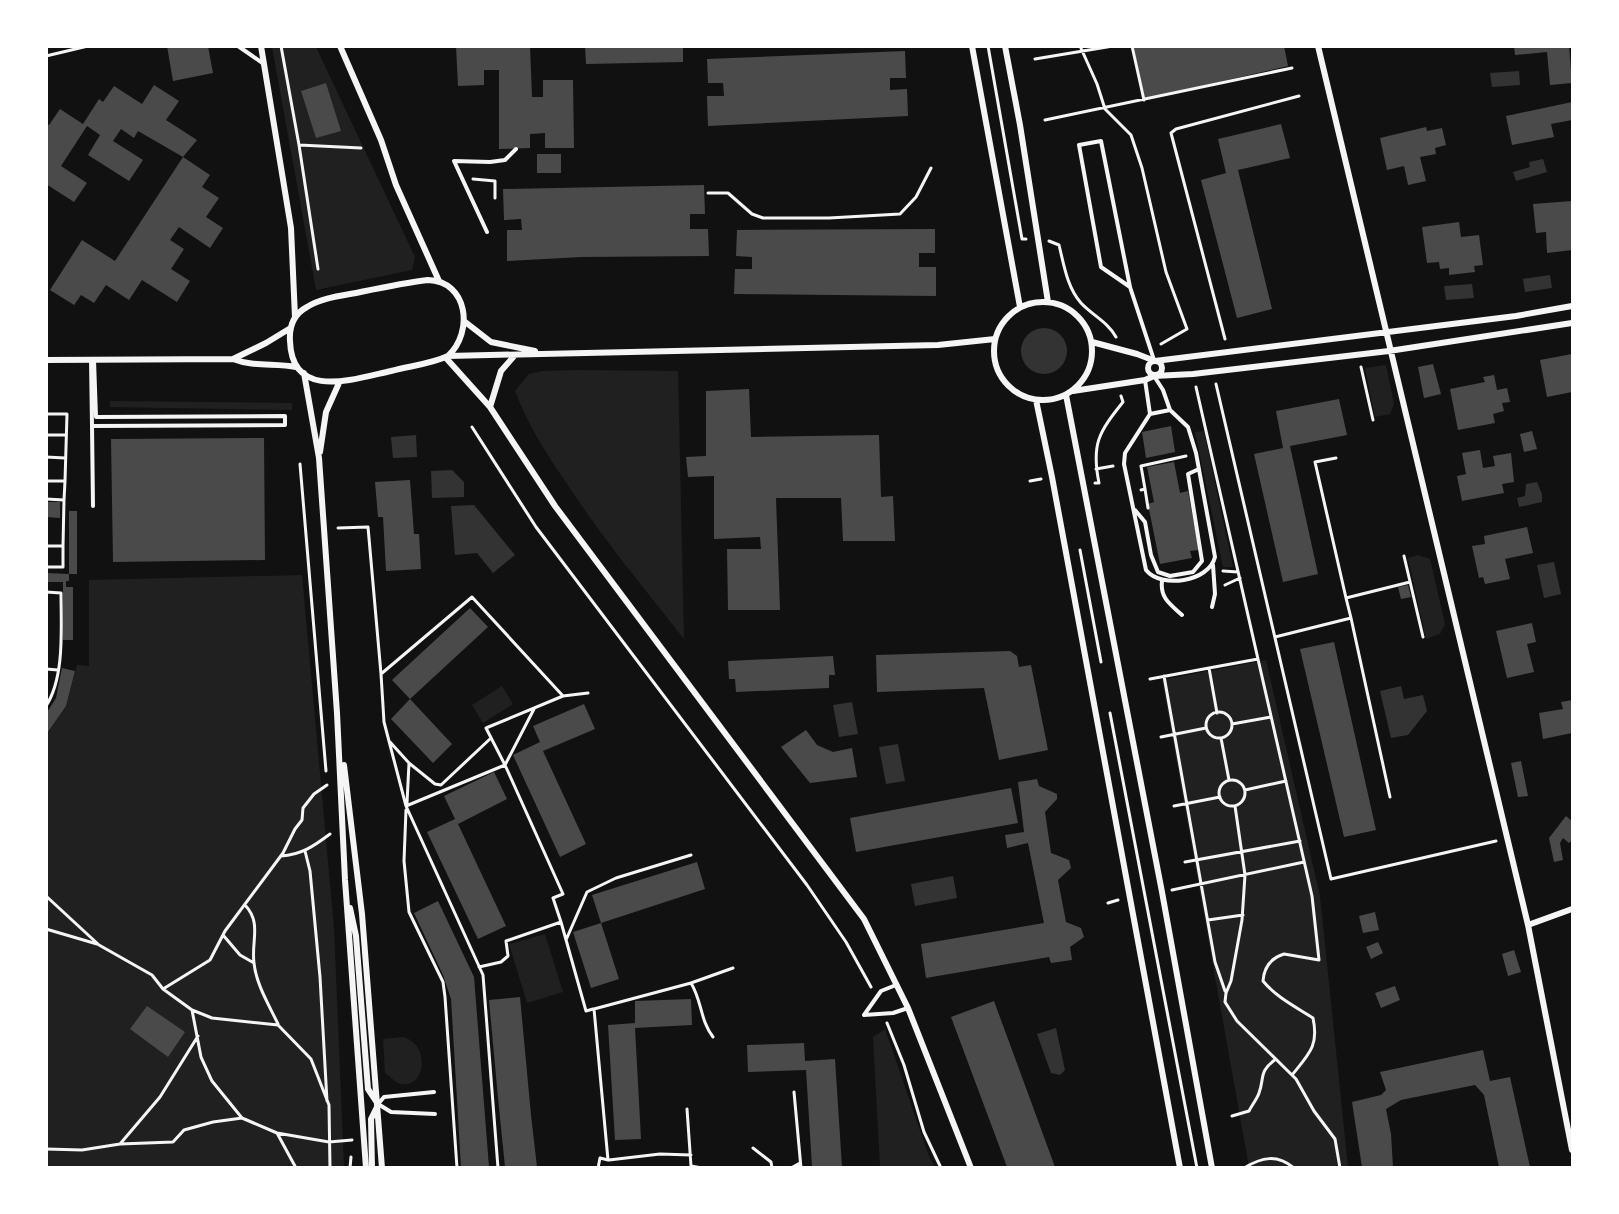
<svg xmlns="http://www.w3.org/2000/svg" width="1619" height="1214" font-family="Helvetica,sans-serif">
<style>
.green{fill:#202020}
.water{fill:#333}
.building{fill:#4a4a4a}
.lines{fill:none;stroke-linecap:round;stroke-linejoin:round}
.path{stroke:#f5f5f5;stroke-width:3}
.service{stroke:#f5f5f5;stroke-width:4}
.minor{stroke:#f5f5f5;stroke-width:6}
</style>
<rect width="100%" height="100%" fill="#111"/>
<path class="green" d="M272,47h44l99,210 -3,13 -96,20z
M1386,365l8,39 -4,10 -15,3 -10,-49z
M575,370l103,1 6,268c-40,-51 -81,-100 -117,-155 -20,-29 -39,-59 -52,-93l14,-17 13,-3z
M110,401l182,2v7l-182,-3z
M1204,431l29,136h-10l-28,-135z
M1418,555l12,4 15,65 -5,10 -14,5 -18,-81z
M302,575l32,353 10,239 -297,1v-433l19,-29 11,-41 12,1v-86z
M1266,660l54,236 28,271h-99l-87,-487z
M502,686l11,18 -30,19 -11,-18z
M545,934l18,58 -36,11 -18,-59z
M885,1029l45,130 5,8h-55l-7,-130z
M404,1037c28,10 20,52 -3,47 -6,-1 -11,-8 -16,-11l-2,-34z"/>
<path class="water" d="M1519,71l1,14 -28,2 -2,-14z
M1543,159l4,13 -31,9 -3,-9 17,-5 -1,-5z
M1550,275l2,13 -27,4 -2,-13z
M1472,284l2,14 -28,2 -2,-14z
M1021 351a23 23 0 1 1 46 0a23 23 0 1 1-46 0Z
M416,435l1,22 -24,1 -2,-21z
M452,470l12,12v15l-32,1 -1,-27z
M1537,482l5,12v8l-23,5 -2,-9 8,-2 1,-12z
M474,505l41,50 -22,18 -16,-20 -22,2 -4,-49z
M1554,562l7,32 -17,4 -7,-33z
M1401,686l3,13 19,-4 4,16 -19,24 -17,3 -11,-47z
M852,702l6,32 -19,3 -6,-32z
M898,744l7,37 -19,3 -7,-37z
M953,876l4,22 -42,8 -4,-22z
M1056,1028l9,42 -5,5 -9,-2 -14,-39z"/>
<path class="building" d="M167,46h41l5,27 -40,8z
M456,46h74l2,51h11v-17h30l1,68h-29v-15l-15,1v14l-31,1v-79h-15v15l-26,1z
M585,46h98v16l-97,2z
M1133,46h151l4,20 -143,33z
M1514,46h55l3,37 -22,2 -3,-33 -32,3z
M905,51l1,27h-16v12l17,-1 1,27 -200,10 -1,-30h17l-1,-13h-15l-1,-24z
M326,83l15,48 -25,7 -15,-47z
M154,85l25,16 -13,19 31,20 -14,17 -45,-26 -4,7 -13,-9 -8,12 30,19 -14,21 -41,-26 12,-20 -13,-9 -26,40 26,17 -13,19 -28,-18v-60l3,1 11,-16 23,15 16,-25 4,3 11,-16 28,18z
M1572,102v18l-21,4 3,13 -42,8 -6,-29z
M1281,124l9,34 -52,12 34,139 -35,9 -36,-138 25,-7 -8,-34z
M1426,127l1,4 15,-3 4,17 -11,3 1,6 -16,3 6,24 -18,4 -4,-19 -17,4 -7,-32z
M537,154h24v19h-24z
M183,157l27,18 -8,12 17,11 -13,19 17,11 -13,20 -31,-21 -9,13 14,9 -13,20 19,12 -13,21 -35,-22 -13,20 -23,-15 -12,18 -13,-8 -7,10 -24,-15 32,-50 33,21z
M704,185l1,29h-15v15h18l1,27 -128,1 -74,4v-31h15l-1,-11 -17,1 -1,-31z
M1572,201v49l-25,3 -1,-21 -10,1 -3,-29z
M1459,222l2,15 18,-2 4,30 -9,1 1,6 -26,3v-7l-9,1 -1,-7 -12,1 -5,-36z
M935,229v24h-16v14h17v29l-202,-2 1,-25h17v-12l-16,-1 1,-26z
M1572,354v38l-25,5 -7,-37z
M1433,364l8,30 -17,4 -6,-31z
M1494,375l3,15 10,-2 3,14 -8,1 2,8 -11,3 2,9 -37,7 -8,-41 35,-7 -2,-5z
M749,389l2,48 128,-2 2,62 12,-1 2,45h-52l-2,-43h-65l4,112h-52l-1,-61h34l-1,-12 -46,2v-63l-26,1 -2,-20 20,-1v-65z
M1339,399l8,36 -57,11 28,128 -35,8 -29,-128 29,-6 -7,-37z
M1171,426l4,26 -29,6 -4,-26z
M1532,431l5,18 -13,3 -4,-18z
M264,438l1,122 -152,2 -2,-123z
M1480,450l3,18 12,-2 -2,-10 18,-3 3,29 -12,2 2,9 -42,8 -5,-25 9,-2 -4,-21z
M1174,462l6,31 8,-2 11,59 -9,1 2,7 -32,6 -12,-60 6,-2 -7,-35z
M410,480l4,54h5l2,35 -35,2 -3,-54h-5l-3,-35z
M46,502h14v16l-14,-1z
M69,511h8v63h-8v7h-3v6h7v53h-10v-58h-17v-9l23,1z
M1527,527l6,26 -28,6 5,20 -25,5 -2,-7 -4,1 -7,-32 13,-2 -1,-8z
M1408,585l3,12 -10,2 -3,-12z
M470,608l18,19 -78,72 -18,-19z
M1532,623l4,19 -9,2 7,28 -27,6 -11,-47z
M1334,642l42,188 -32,7 -44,-188z
M1010,651l7,5 2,11 12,-2 17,85 -49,10 -15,-72 -107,4 -1,-37z
M833,656l2,19h-6v13l-93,4 -1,-13h-6l-1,-18z
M62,668l13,3 -9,35 -20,29v-21l10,-16z
M410,699l42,45 -19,19 -42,-44z
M1572,700v33l-29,6 -4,-26 24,-4 -2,-7z
M584,704l11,25 -52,22 43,93 -26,13 -47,-102 27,-13 -7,-16z
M806,730l11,15 16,7 19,-4 5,29 -47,6 -29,-36z
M1521,761l7,35 -10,1 -7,-34z
M494,772l13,27 -49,25 48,102 -28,13 -51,-107 28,-13 -11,-23z
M1037,779l2,7 18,8v5l-12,13 6,41 18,7 2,8 -13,12 8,42 15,6 3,9 -14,10 2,13 -21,3 -2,-6 -123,21 -5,-34 123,-21 -16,-80 -21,5 -2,-13 19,-3 -6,-50z
M1011,788l7,35 -162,29 -6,-34z
M1566,816l6,5v19l-3,3 -6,-5 -3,5 3,17 -9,2 -5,-24z
M697,862l8,27 -104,34 -9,-28z
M438,901l36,76 15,190h-28l-10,-168 -8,-24 -29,-62z
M1375,912l4,18 -16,3 -4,-17z
M601,923l18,56 -28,9 -18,-56z
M1378,942l5,11 -12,6 -5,-12z
M1514,950l7,22 -13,4 -6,-22z
M1395,986l5,14 -19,8 -6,-15z
M520,997l11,118 6,52h-32l-7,-69 -9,-98z
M691,999l1,26 -57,3 6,111 -26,1 -7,-115 27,-2v-22z
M994,1001l61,166h-48l-56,-150z
M147,1006l38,26 -17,25 -38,-28z
M804,1043l1,18 30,-2 7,108h-30l-6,-97 -58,2 -1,-27z
M1483,1050l7,31 20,-4 20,90h-31l-15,-72 -9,-10 -74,15 -15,9 5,25 2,33h-31l-10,-65 29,-7 5,-5 -6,-18z"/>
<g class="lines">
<path class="path" d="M281,46l18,99 19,124
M988,46l34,193h4
M1080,46l17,38 8,25 26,26 11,33 24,104 21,57 -26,15
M1132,46l12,54
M46,56l42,-10
M1035,59l78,-13
M1045,120l247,-52
M299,145l62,3
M473,179l22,2v17
M708,193h20l24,21 11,4h66l71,-4 16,-17 15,-29
M1049,241l10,4c5,20 8,42 22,58 11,12 27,19 35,34
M1225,339l-54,-206 5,-4 123,-33
M1361,367l12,53
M1216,384l115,495 165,-38
M1196,387l116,509 7,64 -35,-6c-13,4 -20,14 -21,27 13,16 33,26 50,37 6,28 -4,36 -21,57
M46,414h21l-2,67
M472,427l64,100 271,358 39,57 25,45
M46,435h20
M46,457l19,1
M1336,458l-21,4 31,136
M300,464l26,307
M1096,469l17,-3
M46,481h19l-1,19 -18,-1
M1030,481l11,-2
M1095,483h4c-8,-39 0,-51 24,-81l-2,-6
M1145,489l-4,-23 45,-10
M1141,490l4,-1 3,19
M338,528l30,-1 13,147
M46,546h17v21h-17
M63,546l1,-46
M1080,550l21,112
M1404,556l19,81
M1223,571l15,1
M1225,585l15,-7
M46,592l15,1c0,34 4,84 -15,113
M1351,618l-5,-20 64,-16
M1275,637l76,-19 39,179
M46,669l12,1
M1164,676l51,286 10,29
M1150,679l59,-11
M563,696l25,-3
M1206 725a13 13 0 1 1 26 0a13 13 0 1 1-26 0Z
M1110,713l87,455
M1217,713l-8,-45 49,-9
M1232,724l39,-7
M1161,737l45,-9
M1221,738l8,42
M390,742l19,21
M1219 793a13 13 0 1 1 26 0a13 13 0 1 1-26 0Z
M1245,790l41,-9
M407,803l2,-40 26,21 6,1 50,-47
M406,806l99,-41 -19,-37 77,-32 -91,-99 -91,77 3,48 22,84 77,169 15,193
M1174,806l46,-9
M1235,806l10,69 -3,45 -11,61 -5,12 -1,9 12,19 59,58 18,32 21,28 5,29
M406,810l-2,51 5,51 34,70 2,15 12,171
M305,851l5,20 10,106 7,124
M281,856c20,-1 33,-10 49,-22
M1185,862l115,-21
M1172,890l132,-28
M46,896l53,49 53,30 11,14 29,21 9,47 11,24 30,37
M1108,903l10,-3
M245,905c17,18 6,36 9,58 2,21 15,42 24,61
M1208,920l35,-5
M561,922l25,89 7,-2
M46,929l51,15
M223,935l17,20 14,8
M566,940l21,-48 29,-14 75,-23
M479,967l22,-5 7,-6 -2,-15 55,-19 -8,-24 10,-4 -58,-129 29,-56
M691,983l42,-15
M163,989l47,-29 15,-29 58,-78 12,-24 7,-9 1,-12 11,-14 13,-9
M192,1010l20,8 66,7 33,34 18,46 1,63
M887,1023l17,42 20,67 17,36
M794,1092l7,76
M687,1109l4,57 11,2
M1232,1116l17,-5c3,-6 8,-12 10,-18 6,-16 -1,-21 17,-34
M277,1133l19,35
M120,1144l40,-47 38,-61
M753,1148l18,14 1,6
M46,1149l36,1 38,-6 53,-2 11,-12 29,-8 29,-4 35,15 52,9 23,-2
M609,1160l51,-6 31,1
M350,1168l1,-11
M598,1168l2,-10 8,2 -14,-151 97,-26c11,18 9,37 22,54
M791,1168l9,-5
M1244,1168c18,-11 33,-14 50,0"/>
<path class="service" d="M238,46l26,18
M487,232l-33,-71 36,1 15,-2 11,-11
M1130,287l-29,-20 -22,-122 22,-4 29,146 24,73
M91,360l1,66 193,-1v-9l-189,1 -2,-57
M1145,380l5,34 -25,39 -1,11 22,106c15,19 63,12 69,-13l-19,-104 -8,-26 -18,-17 -7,-20 -9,-14
M1150,414l20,-4
M92,426l1,80
M1135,510l10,12 6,33 7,17 12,4 23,-4 9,-11 -14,-87 11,-5
M1162,581c-2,17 8,23 20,34
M1212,607l3,-13 -2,-29
M896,985l-15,6 -17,24 29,-2 15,-5
M434,1092l-50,5 -6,7 13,8 44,2"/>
<path class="minor" d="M261,46l30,182 4,89
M340,46l41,94 15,45 43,96
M972,46l48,261
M1005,46l15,79 28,177
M1318,46l210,879 44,225
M428,280c40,1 46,52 20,76 -17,8 -39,10 -57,15 -37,8 -99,30 -101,-30 -1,-15 4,-27 17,-34 15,-9 33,-11 49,-14 24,-5 47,-10 72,-13z
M994 351a49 49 0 1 1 98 0a49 49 0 1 1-98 0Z
M464,321l27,21 44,9
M1092,342l45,12 18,7 361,-45 56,-10
M448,356l490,-11 57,-6
M446,358l44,49 65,99 309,413 44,89 63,160
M233,359l33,-16 23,-14
M46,360l187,-1c20,8 42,4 63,8
M1148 368a7 7 0 1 1 14 0a7 7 0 1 1-14 0Z
M304,373l15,85 18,255 8,167 21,288
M1073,391l72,-11 9,-4 39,-2 196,-23 183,-28
M1066,395l96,497 50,276
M1036,400l16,77 128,691
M490,407l11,-36 14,-16
M320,452l6,-40 13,-29
M344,765l18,149 20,254
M350,908l6,28 12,153 10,15
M1528,925l44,-16
M372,1168l-1,-49 7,-14"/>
</g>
<rect width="1619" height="1214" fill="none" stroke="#ffffff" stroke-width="96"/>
</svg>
